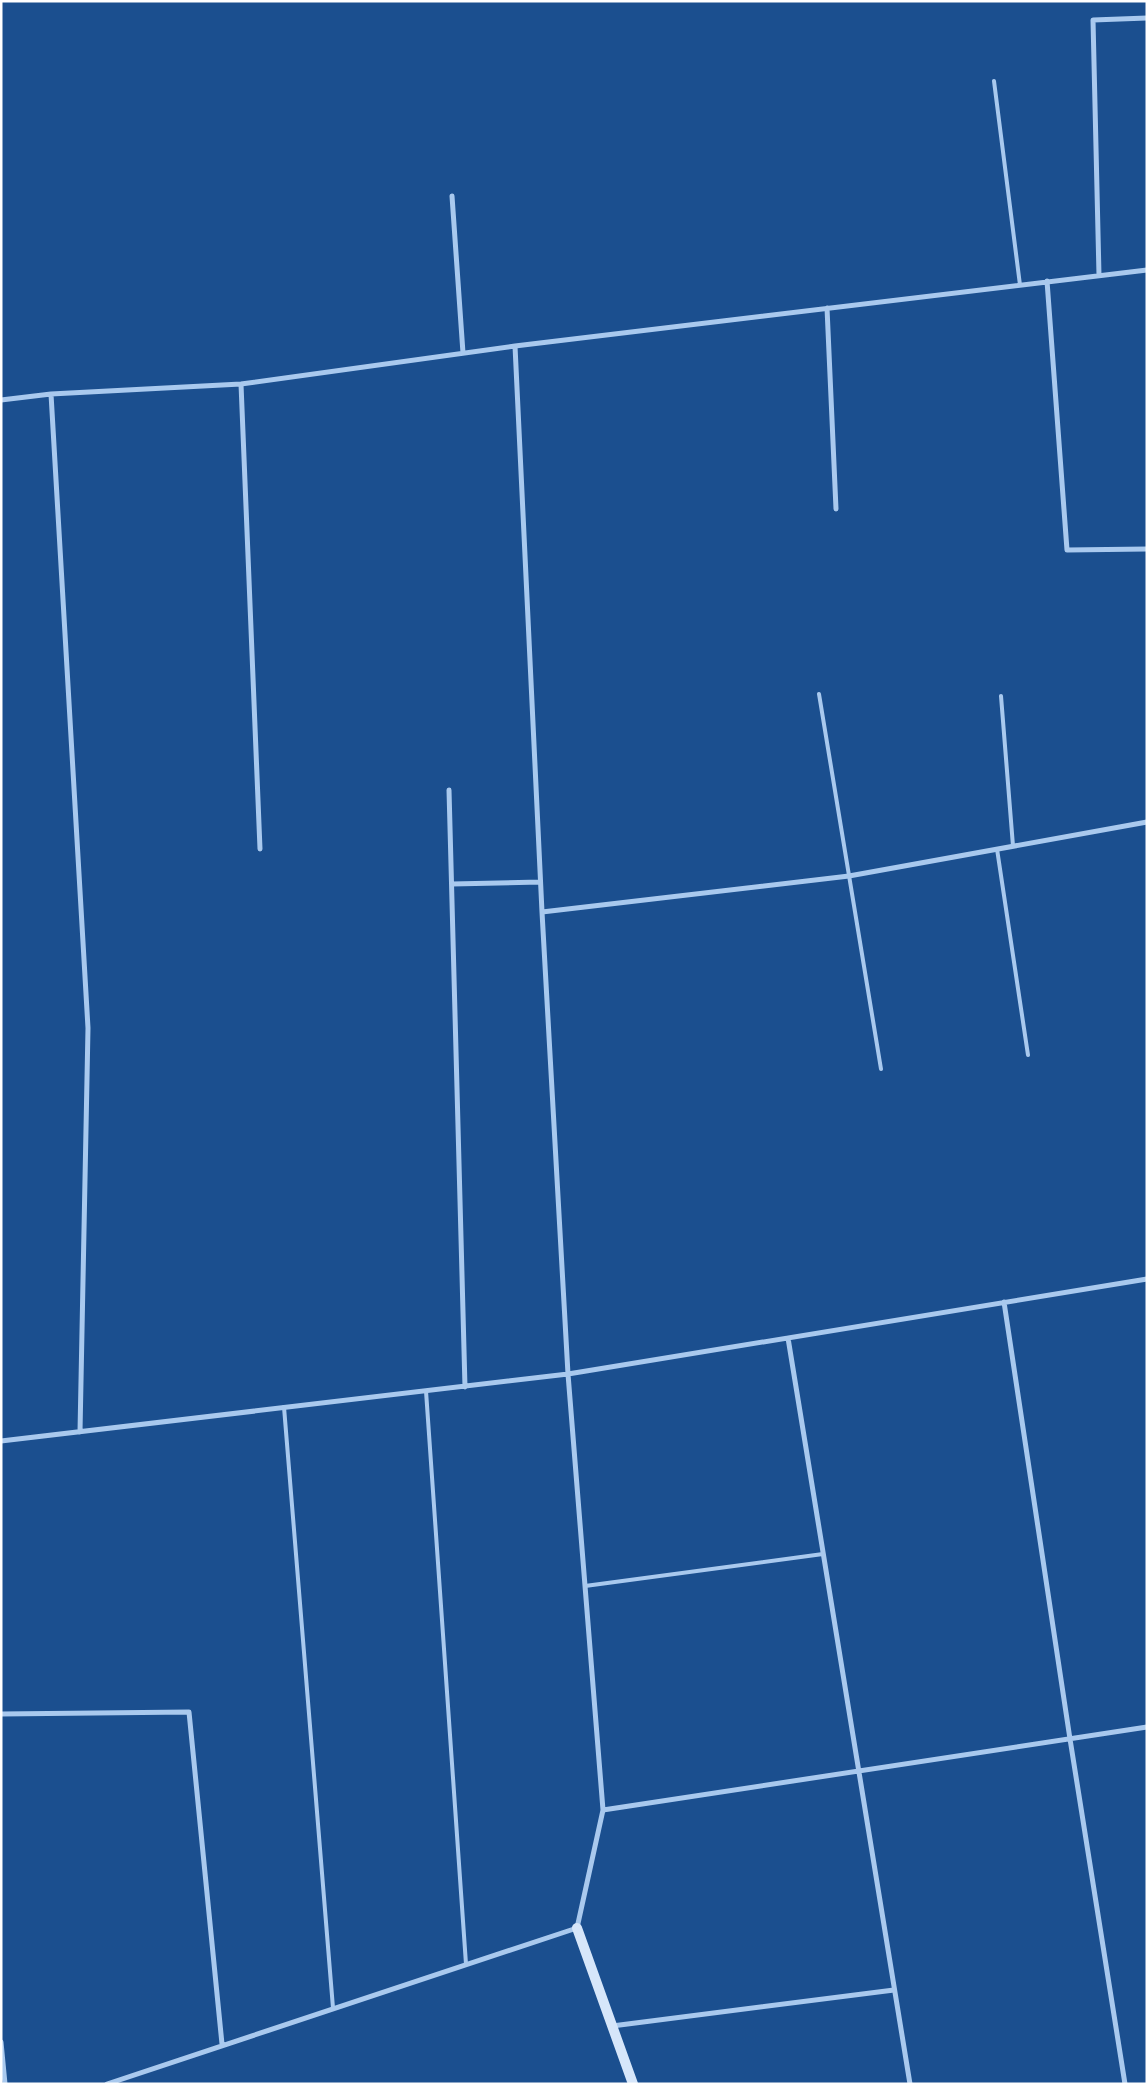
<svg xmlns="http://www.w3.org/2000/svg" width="1148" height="2085" font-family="Helvetica,sans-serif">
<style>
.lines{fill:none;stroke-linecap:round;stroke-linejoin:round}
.lane{stroke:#a9c9ee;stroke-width:4}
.street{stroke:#a9c9ee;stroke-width:5}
.secondary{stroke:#d6e6fa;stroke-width:10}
</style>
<rect width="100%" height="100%" fill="#1b4f8f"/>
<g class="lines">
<path class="lane" d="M994,81l26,204
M819,694l62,375
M1001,696l12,150
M997,849l31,206
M426,1391l40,573
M284,1407l49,601
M585,1586l238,-32"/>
<path class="street" d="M452,196l11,157
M1099,275l-6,-255 54,-2
M1047,281l20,269 80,-1
M827,308l9,201
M241,384l19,465
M51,394l37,634 -8,404
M1,400l50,-6 190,-10 274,-38 632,-76
M449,790l16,597
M452,884l88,-2
M542,912l307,-36 298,-54
M1004,1302l66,437 55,345
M788,1338l122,746
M1,1441l567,-67 579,-95
M1,1714l188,-2 33,332
M603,1810l544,-83
M612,2026l282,-36
M1,2042l4,42
M107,2084l470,-156 26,-118 -35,-436 -26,-462 -27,-566"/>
<path class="secondary" d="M577,1928l56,156"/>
</g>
<rect width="1148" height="2085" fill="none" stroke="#ffffff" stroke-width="5"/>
</svg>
